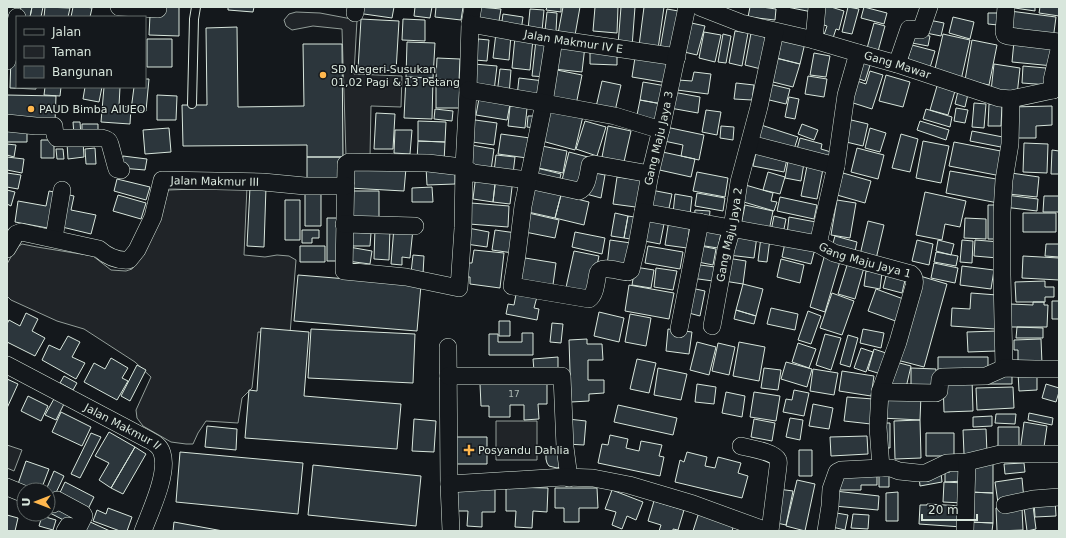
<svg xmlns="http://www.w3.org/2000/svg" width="1066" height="538" font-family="'DejaVu Sans',sans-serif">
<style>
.green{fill:#202428;stroke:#939e99}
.building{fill:#2c363c;stroke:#d8e6dc}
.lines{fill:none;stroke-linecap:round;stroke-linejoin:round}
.lane-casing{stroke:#d8e6dc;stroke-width:10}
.street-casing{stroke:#d8e6dc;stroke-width:18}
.lane{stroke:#14181c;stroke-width:8}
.street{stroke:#14181c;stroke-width:17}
.poi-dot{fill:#ffb74d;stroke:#14181c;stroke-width:1.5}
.labels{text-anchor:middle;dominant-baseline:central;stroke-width:3;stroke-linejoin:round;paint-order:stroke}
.number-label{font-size:9px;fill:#adbab4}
.street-label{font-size:11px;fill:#d8e6dc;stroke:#14181c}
.poi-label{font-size:11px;fill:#d8e6dc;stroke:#14181c;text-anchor:start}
</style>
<rect width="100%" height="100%" fill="#14181c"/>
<path class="green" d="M296,12l24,1 37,7 -3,54 48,2 -1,31 -30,-1 -1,51h-24l-4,-128 -29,-3 -21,4 -6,-4 -2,-6 5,-6z
M247,187l-3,68 21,2 12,-2 12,1 7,4 -6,74 -32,-2 -6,56 -10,10 -4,25 -32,-2 -8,12 -5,11h-7l-15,-2 -28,-16 -6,-8 -1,-8 15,-33 -16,-15 -51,-33 -27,-8 -46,-21 -4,-4v-32l9,-16 6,-4 15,3 56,9 18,14 15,1 6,-2 18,-30 13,-44 6,-5z
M496,421h41v39h-41z
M7,445l15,5 -8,21 -7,-3z"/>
<path class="building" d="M21,7h11l-2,10h-11z
M32,7h11l-2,10h-11z
M45,7l25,1 -2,9h-24z
M73,7h13l6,1 -2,9h-19z
M162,7h17v29l-30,-1 1,-20z
M228,7h26l-1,5 -25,-2z
M358,7h36l-2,11 -35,-5z
M415,7h17l-2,11 -16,-2z
M436,7h27l-2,13 -26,-3z
M479,7l22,2 -3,18 -21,-3z
M547,7h14v5l-15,-2z
M563,7h17l-6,34 -17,-2z
M595,7h23l-1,26 -24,-2z
M621,7h14l-3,40 -14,-2z
M644,7h20l-6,42 -19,-3z
M750,7h12l14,2 -1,11 -27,-3z
M787,7h26l-1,5z
M823,7h8l13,4 -5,19 -3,-1 -3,9 -9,-3 3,-9 -9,-3z
M848,7l11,2 -7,25 -10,-2z
M864,7l23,6 -3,11 -23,-6z
M1008,7h27v4z
M1040,7h19v9l-20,-3z
M530,9l14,1 -2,21 -14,-1z
M667,9l17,3 -8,40 -16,-3z
M1010,11l46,6 -3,23 -46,-6z
M547,12l10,1 -1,18 -11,-1z
M988,13h11l-1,12 -10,-1z
M503,14l20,3 -2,14 -20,-3z
M953,17l21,5 -4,17 -21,-6z
M361,19l38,2 -3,50 -38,-2z
M403,19l22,1v21l-23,-1z
M929,20l15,3 -3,13 -15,-3z
M687,22l18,4 -8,29 -17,-4z
M874,23l11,3 -8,29 -11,-3z
M237,27l1,80 66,-1 -1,-62h39l1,113h-36v-12l-124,1 -1,-41h25l-1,-77z
M752,28l17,4 -8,37 -16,-4z
M735,31l13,2 -6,33 -13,-3z
M704,32l17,3 -6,27 -16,-4z
M496,33l15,2 -2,25 -16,-2z
M914,33l16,3 -2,10 -16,-3z
M723,34l8,2 -5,27 -8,-1z
M943,34l27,6 -9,40 -27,-7z
M515,37l18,2 -3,31 -18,-2z
M781,37l24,6 -5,21 -24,-6z
M147,39h25v28h-25z
M478,39l11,1 -2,21 -12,-1z
M536,40l14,2 -3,35 -15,-1z
M972,40l25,5 -8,40 -24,-5z
M1014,41l42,4 -3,21 -41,-4z
M407,42l28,1 -2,35 -27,-1z
M556,43l29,3 -3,26 -28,-3z
M912,45l23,6 -6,20 -23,-6z
M590,50l27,1v14l-27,-1z
M636,51l36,7 -4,25 -36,-6z
M814,53l16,3 -4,21 -16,-2z
M11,57h6v30h19v2l-26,-1z
M437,58l23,1 -1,22 -23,-2z
M776,58l24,6 -7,23 -24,-6z
M860,58l11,4 -6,19 -11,-4z
M474,64l23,2 -3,25 -22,-3z
M994,64l26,4 -3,27 -26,-4z
M1023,66l23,2 -1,9 4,8 -27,-2z
M500,69l11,1 -2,25 -12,-1z
M552,69l30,6 -6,30 -30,-6z
M870,71l13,4 -11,34 -25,-8 7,-21 12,4z
M694,72l17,2 -3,20 -31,-4 1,-10 14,1z
M886,75l24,7 -7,25 -24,-6z
M808,76l19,3 -3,18 -19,-3z
M406,77l27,1 -1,41 -28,-1z
M519,78l25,3 -3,19 -24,-4z
M145,79h4l-3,32 -15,-1 3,-23h11z
M602,81l19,4 -6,26 -19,-4z
M643,82l23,4 -4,18 -22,-4z
M436,83h20v5h5v20h-25z
M736,83l18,2 -2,15 -18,-1z
M765,83l25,6 -4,15 -25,-6z
M937,86l18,5 -7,24 -18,-5z
M45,87h16l-1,9 -16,-1z
M85,87h17l-3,15 -16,-3z
M104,87h16l-1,19 12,1 -1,17 -29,-2z
M958,91l10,3 -3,13 -10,-3z
M673,92l27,5 -2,16 -28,-5z
M480,93l31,6 -4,21 -31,-5z
M7,95l49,1 -1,26 -48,-1z
M157,95l20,1 -1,24h-19z
M789,97l10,2 -4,20 -10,-2z
M640,100l22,4 -4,20 -22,-4z
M974,103l12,1 -2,24 -12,-1z
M989,104l13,1 -1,21h-13z
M510,106l17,2 -2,20 -17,-2z
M1052,106v19l-16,1v12h-24v-31z
M550,108l33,8 -8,34 -33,-9z
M956,108l12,2 -3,13 -11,-2z
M435,109l18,2 -1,10 -18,-2z
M926,109l26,8 -2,10 -27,-8z
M706,110l15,2 -4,23 -15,-3z
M376,113l19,1 -2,35h-19z
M528,116h8l-1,12 -8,-1z
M468,119l29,4 -3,22 -29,-4z
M847,119l21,5 -5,22 -21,-5z
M418,121l28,1 -1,20 -27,-1z
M585,121l21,6 -9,29 -21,-7z
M920,121l29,9 -3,10 -29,-10z
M73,122h7l1,13h-7z
M82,124h16v11h-16z
M802,124l16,6 -4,10 -16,-6z
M761,125l37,12 -4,12 -38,-8z
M608,126l23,5 -7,31 -22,-5z
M721,126l13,1 -1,13 -13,-2z
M666,127l38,8 -5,25 -18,-4 2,-11 -19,-4z
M169,128l2,24 -26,2 -2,-24z
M870,128l16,5 -6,19 -15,-4z
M7,130h20v12h-20z
M395,130h17l-2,24 -16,-1z
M972,131l36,7 -2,10 -36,-7z
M501,134l29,4 -3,20 -29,-4z
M901,134l17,5 -8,33 -18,-4z
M800,138l22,6 -1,5 10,3 -3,10 -32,-9z
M41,140h13v18h-13z
M83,141l1,16 -16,2 -1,-16z
M418,141l27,1 -1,20 -27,-1z
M923,141l26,5 -8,37 -25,-5z
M954,142l52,10 -5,24 -52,-10z
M1024,143l24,1 -1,29 -24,-1z
M7,144l9,1 -2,12 -7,-2z
M471,145l23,4 -3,21 -23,-4z
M542,146l25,5 -4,22 -25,-5z
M95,148l1,16h-10l-1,-15z
M757,148l31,7 -4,17 -31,-6z
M857,148l27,7 -6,24 -27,-7z
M56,149h7l1,10h-7z
M1052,150l7,1v23h-8z
M658,151l37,8 -4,18 -36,-8z
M569,152l19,5 -7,28 -19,-5z
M496,155l19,2 -2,17 -19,-2z
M123,156l24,3 -2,11 -24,-2z
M7,157l17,2 -2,14 -15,-3z
M307,157h36v29h-36z
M788,161l16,2 -3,18 -16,-3z
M808,161l16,3 -7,35 -16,-3z
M350,165l56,3 -2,23 -55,-3z
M455,166v18l-28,1 -1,-18z
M537,168l24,6 -3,12 -24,-6z
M950,171l52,9 -4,23 -52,-10z
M591,172l14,3 -4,23 -15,-4z
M697,172l31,6 -3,19 -32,-6z
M768,172l17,5 -5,17 -17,-4z
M7,173l14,2 -3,14 -11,-2z
M843,173l28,8 -6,22 -28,-8z
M1011,173l28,4 -2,20 -29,-3z
M476,174l20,2 -3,26 -20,-3z
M496,176l17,3 -3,25 -17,-2z
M617,177l30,4 -4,27 -30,-4z
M117,179l33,8 -4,13 -32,-9z
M742,184l31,9 -2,8 6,1 -3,9 -37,-11z
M250,187h16l-2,60 -17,-1z
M432,187l1,15h-21v-14z
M534,189l27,6 -6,23 -27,-6z
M7,190l8,2 -4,14 -4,-2z
M305,190h16v36h-16z
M651,190l21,4 -4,19 -21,-4z
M49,191l10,2 -6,36 -38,-7 3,-21 28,5z
M348,191h31v31h-31z
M925,192l41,9 -6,26 -15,-3 -3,16 -26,-5z
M697,193l28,5 -2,13 -28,-5z
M65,194l9,2 -3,14 25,5 -5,19 -33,-8z
M675,194l17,3 -2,18 -17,-2z
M118,195l28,8 -5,16 -28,-8z
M561,195l28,7 -5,23 -29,-7z
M1006,195l32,4 -1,12 -33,-4z
M1044,196h15v16h-16z
M780,197l37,8 -3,14 -37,-8z
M285,200h15v40h-15z
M837,200l19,3 -6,35 -19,-3z
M471,203l38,3 -1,21 -39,-3z
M745,205l28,6 -4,20 -28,-6z
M988,205h11v34h-11z
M695,210l15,1 -1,10 -15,-1z
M524,212l35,8 -4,18 -35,-7z
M615,213l13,3 -4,22 -13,-2z
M1023,213h33v19h-33z
M644,215l21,4 -5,25 -21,-4z
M628,216l13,2 -4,22 -13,-2z
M774,216l12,3 -3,15 -12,-3z
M789,217l27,5 -2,16 -27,-4z
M327,218h15v43h-15z
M965,218l21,1v20l-22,-1z
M669,220l21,3 -3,25 -22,-3z
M868,221l16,4 -8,34 -16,-4z
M702,225l20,3 -4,20 -20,-3z
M394,227l19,2 -3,29 -8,-1v8l-11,-1z
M375,228h15l-1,32 -15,-1z
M468,228l21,4 -2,15 -21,-3z
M302,230h17v8h-7v5h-10z
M495,230l21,3 -3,20 -21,-3z
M347,232l24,1 -1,13h-23z
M575,232l30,6 -3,16 -30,-7z
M731,232l26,4 -3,22 -26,-3z
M835,236l22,6 -3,14 -23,-6z
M761,237l9,2 -3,23 -9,-1z
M786,238l30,7 -5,19 -29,-7z
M610,240l21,3 -4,26 -20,-3z
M917,240l16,4 -4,21 -17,-4z
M938,240l16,4 -3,11 -15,-4z
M962,240l11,1 -1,22 -12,-1z
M975,240l25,2 -2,16 -24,-2z
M1046,244h13v13l-14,-1z
M300,246h25v16h-25z
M648,246l35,6 -3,17 -35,-6z
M701,246l15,3 -3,16 -15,-3z
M349,247l23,4 -2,13 -23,-3z
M474,250l30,3 -4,35 -30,-4v-7h-4l2,-14h4z
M574,251l25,5 -9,41 -25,-5z
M936,252l22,4 -2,10 -22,-4z
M825,254l16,4 -16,54 -15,-5z
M413,255l11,1 -1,18 -12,-1z
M1023,256l36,2v22l-37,-2z
M519,257l37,6 -4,29 -37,-6z
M727,258l19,3 -3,23 -19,-3z
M781,259l23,6 -4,18 -23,-6z
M849,259l16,5 -10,35 -17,-5z
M934,263l24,5 -3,15 -24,-5z
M693,264l22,3 -2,14 -22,-3z
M962,266l32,4 -3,19 -31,-4z
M635,267l19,3 -3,18 -19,-3z
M656,268l21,3 -4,19 -19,-3z
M866,271l16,2 -2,16 -16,-3z
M887,272l19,4 -4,17 -19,-5z
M298,275l123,10 -4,46 -123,-10z
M920,276l27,8 -23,83 -27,-7z
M1045,281v6h9v10h-9v5h-29l-1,-20z
M743,284l20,5 -7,27 -20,-6z
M629,285l45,8 -5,26 -44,-8z
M691,288l14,3 -5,25 -15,-4z
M517,289l21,4 -4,15 5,1 -2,11 -31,-6 2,-10 6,1z
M876,289l33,12 -8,22 -33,-12z
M832,293l22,8 -12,34 -22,-7z
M971,293l26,2 -2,34 -44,-3 1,-18 18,1z
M1052,301h7v18h-7z
M1033,302h11v3h4l-1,22h-37v-23l23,1z
M771,308l27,6 -3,16 -28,-6z
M736,310l20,6 -2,8 -20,-5z
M808,311l13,5 -10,28 -13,-4z
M599,312l25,6 -5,24 -25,-6z
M26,313l12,6 -6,12 13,7 -10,18 -28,-14v-18l2,-4 11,6z
M630,314l21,4 -5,28 -21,-4z
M499,321h11v15h-11z
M552,323l11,1 -2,19 -11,-1z
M1017,327l26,1v10h-27z
M261,328l48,4 -5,64 97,8 -4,45 -152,-11 4,-48 8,1z
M311,329l104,5 -2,49 -105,-5z
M668,329l24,3 -3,22 -23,-3z
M863,329l21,4 -3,15 -21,-5z
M996,331v20l-28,1 -1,-20z
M522,333h11v22h-44v-21h9v8h24z
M825,334l16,4 -10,32 -15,-5z
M848,335l10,3 -8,29 -10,-3z
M68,336l12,6 -8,15 13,6 -9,16 -34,-19 7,-15 11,5z
M587,339v5h15l1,16h-15v20h16v13l-15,1v7l-18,1 -2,-62z
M1041,339l1,25 -24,1v-15h-4v-10z
M697,342l19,5 -7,28 -19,-5z
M739,342l26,5 -6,34 -26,-5z
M718,343l17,4 -6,28 -17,-4z
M798,343l18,6 -7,19 -17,-6z
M861,348l12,4 -7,20 -12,-4z
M874,349l15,5 -5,21 -16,-5z
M558,357v14h-24l-1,-12z
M938,357h50v17h-50z
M111,358l17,10 -6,10 6,3 -11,19 -33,-18 10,-19 11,6z
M637,359l19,4 -7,30 -19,-4z
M892,361l19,5 -6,26 -20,-5z
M786,362l26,7 -5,18 -26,-8z
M137,365l9,5 -16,31 -9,-5z
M658,368l29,6 -6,26 -27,-5z
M764,368l17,2 -3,20 -17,-2z
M911,368l25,1v23l-25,-1z
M813,369l25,4 -4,22 -24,-4z
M842,371l32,5 -3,20 -32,-5z
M1037,371v19l-18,1 -1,-19z
M64,376l13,7 -4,7 -13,-7z
M988,376h24v8h-24z
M7,379l11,5 -11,24z
M972,379l1,32 -29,1 -1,-32z
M480,384h67v20h-9l1,15 -15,1v-15h-14v12h-21v-11h-8z
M697,384l19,3 -2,17 -19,-2z
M1046,384l13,4v4l-3,10 -14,-4z
M1013,387l1,21 -37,2 -1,-22z
M794,390l15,3 -5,23 -21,-4 3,-13 6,1z
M726,392l19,4 -3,21 -20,-4z
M754,392l26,4 -4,25 -26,-4z
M882,393l39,2 -1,25 -39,-2z
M28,396l20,10 -7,15 -20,-10z
M55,397l10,5 -9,18 -11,-5z
M847,397l26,2 -2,25 -27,-3z
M813,404l20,4 -4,21 -20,-3z
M618,405l59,13 -4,17 -59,-13z
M61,412l30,15 -9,19 -30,-14z
M1029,413l24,5 -1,7 -24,-5z
M996,414h20l-1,10 -20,-1z
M992,416v10l-19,1v-10z
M790,418l13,2 -3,20 -14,-3z
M414,419l22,2 -2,31 -22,-1z
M568,419l18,2 -2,24 -18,-1z
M754,419l21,4 -3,18 -21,-4z
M920,420l1,38 -26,1 -1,-38z
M1024,422l23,4 -4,28 -23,-3z
M880,423h10v25h-10z
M207,426l30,3 -1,21 -31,-3z
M998,427h21v24l-21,1z
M986,429l1,24 -23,1 -1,-24z
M109,432l26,15 -24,41 -12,-8 10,-17 -14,-7z
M91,433l10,4 -21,41 -9,-4z
M926,433h28v23h-28z
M610,435l18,4 -2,9 13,3 2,-10 21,4 -3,11 5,1 -4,19 -62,-13 4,-19 6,1z
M867,436l1,18 -37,2 -1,-19z
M451,437h36v27h-36z
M135,447l11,7 -23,40 -12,-6z
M555,448h4l1,19 -3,1 -8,-2 -2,-3 -1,-4v-4l2,-3z
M799,450h13v26h-13z
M180,452l123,11 -5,51 -122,-12z
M687,452l20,5 -2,9 10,2 3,-11 23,6 -3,10 10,3 -6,22 -67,-16 5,-22 4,2z
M26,461l23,8 -8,21h-8l-15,-6z
M970,463h23v30l-24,-1z
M1024,463l1,9 -20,2 -1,-10z
M313,465l108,11 -5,50 -108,-11z
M963,466l1,15 -19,1v-10h5l1,-5z
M879,469l10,1v17h-10z
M877,470v15h-16v5h-25l3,-18z
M54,471l10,5 -13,27 -3,-1v-12h-2z
M941,473l1,9 -22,4 -1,-10z
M1022,478l2,22 -26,3 -3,-21z
M797,480l18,4 -10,47 -19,-5z
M65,482l29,15 -8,16 -29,-14z
M944,482l20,1 -1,20 -20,-1z
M506,487l42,1 -1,24 -14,-1 -1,17 -17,-1 1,-16h-10z
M457,488l38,1v23h-13v15l-15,-1 1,-15h-12z
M555,488h42l1,20h-19v14h-15v-14h-9z
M778,489l15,2 -7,34 -14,-3z
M612,490l31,12 -7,18 -9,-4 -5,13 -10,-4 4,-13 -11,-3z
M835,491l44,5 -1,14 -44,-4z
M898,492v29h-12v-28z
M969,492l24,1v30l-24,-1z
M1055,499l1,17 -21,1 -1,-16z
M56,501l27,14 -6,12 -27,-14z
M654,501l30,9 -6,20 -5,-1v2h-14l2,-6 -13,-4z
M927,504l36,2 -1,21 -43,-3 1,-19h7z
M1033,506l3,23 -9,2 -3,-24z
M1022,507l1,23 -26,1 -1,-23z
M108,508l24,9 -5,14h-7l-27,-10 4,-11 9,4z
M700,509l35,12 -3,10h-39z
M831,512l17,3 -3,15 -17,-4z
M853,514l16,1 -1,14 -17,-1z
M7,515l11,3 -3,13h-8z
M42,516l14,4 -3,10 -14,-4z
M88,521l22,10h-26z
M174,522l49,9h-50z
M969,522l24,1 -1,8h-24z"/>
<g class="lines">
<defs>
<path id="lane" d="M192,104l2,-85 2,-12"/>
<g id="street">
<path d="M119,7l39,2"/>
<path d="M473,7l-3,17 -2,66 -4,77 -1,61 -4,60 -53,-11 -62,-6 2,-104v-3l3,-2 79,1 34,4c4,1 7,4 11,6l55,7 51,11c9,-4 9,-17 11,-26l4,-1 56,10"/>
<path id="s1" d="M700,7l41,16 73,17 44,13 39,11 102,34 12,1 42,-9"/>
<path d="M1006,7l-2,25 1,3 3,1 51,6"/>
<path d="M355,13l1,-6"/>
<path id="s2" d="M470,24l84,15 123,18"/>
<path id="s3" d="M554,39l-10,64 -21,103 -6,49 -5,31 77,13c7,-5 7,-18 9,-26 4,-9 21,-1 30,-1l3,-2 6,-25 13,-71 12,-49 25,-118"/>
<path d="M814,40l3,-33"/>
<path d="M7,61l10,-44"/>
<path d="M897,64l12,-35 12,1 8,-23"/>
<path d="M468,90l76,13 71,13 46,14"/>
<path d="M1053,90l-1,-10 7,-30"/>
<path d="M7,123l29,3h18l1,9 2,3h45c5,1 7,2 8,6l6,22 1,3 4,1"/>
<path d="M750,144l86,22"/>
<path id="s4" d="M643,212l175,32 16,9 77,21c4,3 4,7 3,12l-16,56 -18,50 -2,35 3,41"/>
<path d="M344,224l71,2"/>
<path d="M54,238l8,-48"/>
<path d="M818,244l18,-78 10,-71 12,-42"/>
<path id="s5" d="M7,249l9,-15 5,-2 78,17c9,8 18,12 30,11l8,-10 16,-33 9,-37 101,2 42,4h41"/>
<path id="s6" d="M712,326l14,-77 6,-21 7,-46 20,-75 16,-75"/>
<path d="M679,329l21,-107"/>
<path d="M448,347l1,137 2,47"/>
<path id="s7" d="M7,365l142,75c6,3 11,6 13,13 7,20 -12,59 -19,78"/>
<path d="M1004,368l-2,-93v-63l2,-32 6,-36 1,-45"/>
<path d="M448,376h114l3,71 4,31"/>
<path d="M880,392l56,1 3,-2 1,-12 2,-2 44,-1 18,-8 31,1h24"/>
<path d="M741,446c8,2 34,6 37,14 1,2 0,5 0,7l-8,64"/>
<path d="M449,484l115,-7 29,1 36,7 64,19 74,27"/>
<path d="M7,487l17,7"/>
<path d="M48,503l5,1 2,-3 2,-1 26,14 1,2 -6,12h-1l-9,-2 -3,5"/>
<path d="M1005,505l28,-6 26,-2"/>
<path d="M826,531l4,-25 1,-17 6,-17 4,-2 40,-2h10l8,3 19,2h8l21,-10 20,-1 33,-8h59"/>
<path d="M965,531l2,-69"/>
</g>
</defs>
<use href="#lane" class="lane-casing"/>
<use href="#street" class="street-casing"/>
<use href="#lane" class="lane"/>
<use href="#street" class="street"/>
</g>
<g class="poi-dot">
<circle cx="323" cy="75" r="4"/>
<circle cx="31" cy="109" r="4"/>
<path d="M467 444h4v4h4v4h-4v4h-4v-4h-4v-4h4z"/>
</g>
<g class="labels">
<g class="number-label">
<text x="514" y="394">17</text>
</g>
<g class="street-label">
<text stroke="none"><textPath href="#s2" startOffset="105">Jalan Makmur IV E</textPath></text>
<text stroke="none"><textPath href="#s1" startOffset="206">Gang Mawar</textPath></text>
<text stroke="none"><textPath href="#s3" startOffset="527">Gang Maju Jaya 3</textPath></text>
<text stroke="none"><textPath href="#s5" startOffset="276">Jalan Makmur III</textPath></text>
<text stroke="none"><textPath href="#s6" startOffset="93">Gang Maju Jaya 2</textPath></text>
<text stroke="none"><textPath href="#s4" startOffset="228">Gang Maju Jaya 1</textPath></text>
<text stroke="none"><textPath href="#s7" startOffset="131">Jalan Makmur II</textPath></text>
</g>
<g class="poi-label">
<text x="331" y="69">SD Negeri Susukan<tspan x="331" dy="13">01,02 Pagi &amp; 13 Petang</tspan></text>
<text x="39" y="109">PAUD Bimba AIUEO</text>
<text x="478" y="450">Posyandu Dahlia</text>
</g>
</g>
<rect width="1066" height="538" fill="none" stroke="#d8e6dc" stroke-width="16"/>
<rect x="16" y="16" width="130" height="72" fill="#14181c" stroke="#626a69"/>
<rect x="24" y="29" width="20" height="6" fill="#14181c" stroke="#626a69"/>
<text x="52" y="36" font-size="12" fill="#d8e6dc">Jalan</text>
<rect x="24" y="46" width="20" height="12" fill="#202428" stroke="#626a69"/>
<text x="52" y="56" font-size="12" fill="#d8e6dc">Taman</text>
<rect x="24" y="66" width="20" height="12" fill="#2c363c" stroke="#626a69"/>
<text x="52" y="76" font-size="12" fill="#d8e6dc">Bangunan</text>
<g transform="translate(36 502) rotate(270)"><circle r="19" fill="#14181c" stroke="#626a69"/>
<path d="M0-3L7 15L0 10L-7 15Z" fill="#ffb74d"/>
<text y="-6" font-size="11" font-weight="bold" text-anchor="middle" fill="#d8e6dc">U</text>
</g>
<path d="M922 514v6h55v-6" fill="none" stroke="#d8e6dc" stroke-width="2"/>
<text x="928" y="514" font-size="12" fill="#d8e6dc" stroke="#14181c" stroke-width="3" paint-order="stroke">20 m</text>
</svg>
